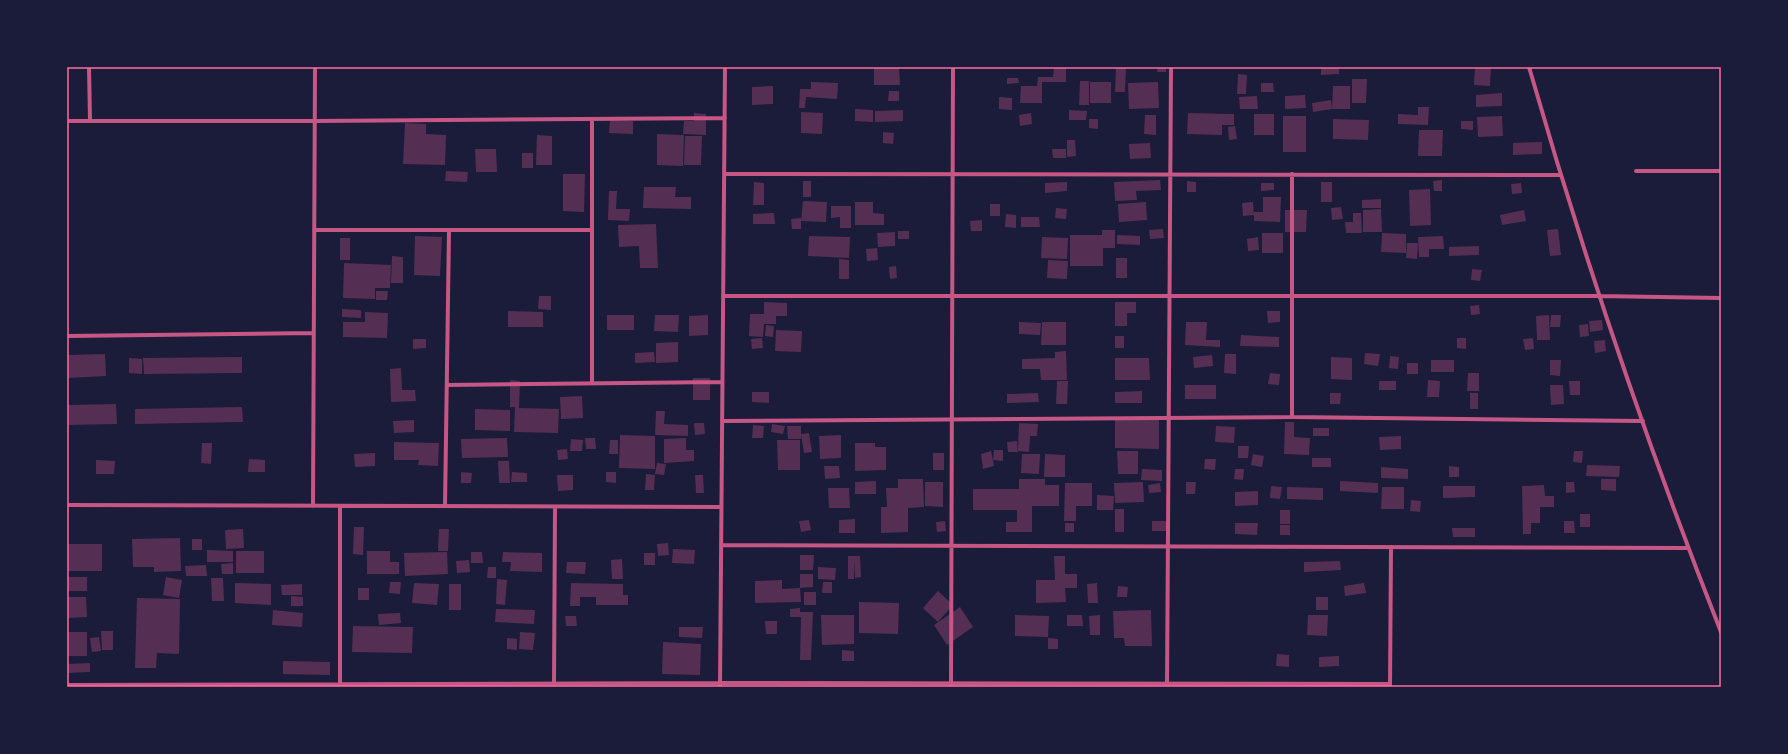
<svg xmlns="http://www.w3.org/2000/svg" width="1788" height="754" font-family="Inter,sans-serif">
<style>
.building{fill:#542f53}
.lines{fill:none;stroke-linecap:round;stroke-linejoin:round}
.minor{stroke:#c65784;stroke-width:4}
.neatline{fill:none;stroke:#ff6b9d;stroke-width:1.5}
</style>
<rect width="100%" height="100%" fill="#1b1b3a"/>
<path class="building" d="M874,67h25l1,18h-26z
M1054,67h12v15h-24v21h-22l1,-17h16l1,-9h15z
M1116,67h10l-1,25h-10z
M1158,67h8v5h-9z
M1321,67h18v7l-18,1z
M1475,67h16l-1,19 -16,-1z
M1238,74l9,1 -1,19h-9z
M1007,78h11l1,5 -12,1z
M1352,79h15l-1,24h-14z
M1080,81h9v24h-10z
M811,82l27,1 -1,16 -31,-2 -1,11h-6l1,-19h11z
M1090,82h21v21h-21z
M1158,82l1,26 -30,1 -1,-26z
M1261,83h12l1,9h-13z
M773,86v18l-21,1v-18z
M1333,86h17v23h-18z
M889,91h10v10h-11z
M1502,93v13l-26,1v-12z
M1305,95l1,13 -21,1v-13z
M1257,96l1,13h-18l-1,-12z
M999,97l13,1v12l-13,-1z
M1331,100l1,9 -19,3 -1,-9z
M1418,107h11l-1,18 -30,-1v-10l20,1z
M855,109l18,1v12l-18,-1z
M903,110v11l-28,1v-11z
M1069,110l18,1 -1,9h-17z
M801,112l22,1 -1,21 -21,-1z
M694,113l12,1v21l-23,-1 1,-13h10z
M1031,113l1,11 -12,2 -1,-11z
M1188,113l46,1v11h-12v10l-35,-1z
M1254,114h20v21h-20z
M1145,115h11v20l-12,-1z
M1283,116h23v36h-23z
M1502,116l1,20 -25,1 -1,-20z
M1089,119h9v10l-9,-1z
M1333,119l36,1 -1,20 -35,-1z
M610,120l23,1v13l-24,-1z
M1461,121h12v9l-12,-1z
M405,123l21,1v10l20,1 -1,30 -42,-1z
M1235,126l2,13 -8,1 -1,-13z
M1419,130h24l-1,26h-24z
M883,132l11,1 -1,11 -10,-1z
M657,134l27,1 -1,31 -26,-1z
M537,135l15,1v29h-16z
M685,136h17l-1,29h-17z
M1067,140h8l1,16 -9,1z
M1542,142v12l-29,1v-12z
M1150,143l1,15 -21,1 -1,-15z
M475,149h21l1,23h-21z
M1052,149h14v9h-13z
M522,153h11v15h-11z
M446,171l22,1 -1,10 -22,-1z
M563,174h22l-1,38 -21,-1z
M1160,180l1,10 -25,1 1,9 -22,1 -1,-19z
M1442,180v11h-8l-1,-10z
M803,181h8v16h-8z
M1187,181l9,1v10h-9z
M754,182l10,1v22h-11z
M1067,182v9l-22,2v-10z
M1321,182h11v20h-11z
M1261,183h13v7l-13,1z
M1521,183l1,10 -10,1 -1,-10z
M644,187h32l-1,10h16v12l-48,-1z
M1430,189l1,36 -21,1 -1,-36z
M609,191h8l-1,18h14l-1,12 -21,-1z
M1263,197h18l-1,25 -26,-1v-9h9z
M1381,199v9h-19v-8z
M803,201l24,1 -1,20 -25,-1z
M855,202h18v11l11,1v11h-29z
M1146,202l1,18 -28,2 -1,-18z
M1253,202l1,13 -11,1 -1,-13z
M990,204h10v12h-10z
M831,206h20v22h-11v-11l-9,1z
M1341,207l2,12 -11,1 -1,-12z
M1056,208l11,1 -1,10 -11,-1z
M1381,209l1,23h-19v-22z
M1285,210h22l-1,22h-21z
M1524,210l2,11 -24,4 -2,-10z
M774,213l1,11h-22v-10z
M1353,213h8l1,20h-16l-1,-11h8z
M1006,214l10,1v13l-11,-1z
M1021,217h18l1,10h-19z
M801,218v11h-9l-1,-10z
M982,220v11h-11l-1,-10z
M656,224l2,44h-18l-1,-22 -20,1 -1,-22z
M1163,229l1,9 -14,1 -1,-9z
M1558,229l3,26 -11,1 -3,-26z
M1102,230h13v18h-12v18h-33v-31h32z
M898,231h11v8h-11z
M895,232v14l-17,1 -1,-14z
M1262,233h21v20h-21z
M1382,233l24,1v19l-25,-1z
M1117,235l23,1v9l-23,-1z
M415,236l27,1 -2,39 -26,-1z
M809,236l41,1 -1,21 -41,-2z
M1443,236l1,13h-15v8h-10l-1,-20z
M1042,237l26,1 -1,21 -26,-1z
M1258,237l1,13 -11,1 -1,-12z
M340,238h10v22h-10z
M1407,243h11l-1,16 -11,-1z
M1479,246v9l-30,1v-9z
M877,248l1,12 -11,1 -1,-12z
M392,256l11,1v26h-12z
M1116,258h11v20h-11z
M839,259l10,1v19h-10z
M1048,260l20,1 -1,18 -20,-1z
M344,263l47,2 -1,23h-15v11l-32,-1z
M896,266l1,12 -7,1 -1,-12z
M1472,269l10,1 -2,11 -9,-1z
M376,291h12l-1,9h-11z
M539,296h12v14l-13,-1z
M764,302l23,1v13h-11v8h-12l-1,13 -14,-1 1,-22h14z
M1115,302h21v11h-9v13h-12z
M1479,305l1,9 -9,1 -1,-9z
M342,309l19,1v8l-19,-1z
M508,311l35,1v15h-35z
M1267,311h13v11l-12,1z
M365,312l23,1 -1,25 -44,-1v-15h22z
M607,315h27v15h-27z
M655,315h24l-1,17 -24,-1z
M708,315v20l-19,1v-20z
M1549,315l1,25h-13l-1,-24z
M1551,315h10l-1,12h-10z
M1602,320l1,10 -13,2 -1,-11z
M1019,322l22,1 -1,12 -21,-1z
M1042,322h24v23h-25z
M1186,322h21l-1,18h14v7l-35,-2z
M1588,324l1,12 -9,1 -1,-12z
M766,325l8,1 -1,11 -8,-1z
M776,330l26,1 -1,21 -26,-1z
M1241,335l38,2v10l-39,-1z
M1115,336h9v12h-9z
M762,338l1,10 -11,1 -1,-10z
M1457,338h9v11l-9,-1z
M1533,338l1,11 -9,1 -2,-11z
M413,339h13v9l-13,1z
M1605,340l1,11 -11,2 -1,-12z
M678,342v20l-22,1v-20z
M1066,351l1,29h-26l-1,-11h-18v-10l33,-1v-6z
M654,352l1,10 -20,1v-10z
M1365,353l15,1 -2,12 -14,-2z
M105,354l1,22 -39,2v-23z
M1225,354h11v20l-12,-1z
M1212,355l1,11 -19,2 -1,-11z
M1390,356l9,1 -1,12 -9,-1z
M242,357v16l-98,1 -1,-16z
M1331,357l21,1v22l-21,-1z
M129,358l13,1v15l-13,-1z
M1115,358h34l1,22h-35z
M1431,360h23v12h-23z
M1550,360h11l-1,16 -10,-1z
M1407,363h11v11h-11z
M401,368l1,22h13l1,11 -25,1 -1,-33z
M1270,373l10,1 -1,11 -11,-1z
M1468,373h11v18h-12z
M693,378h17v22h-17z
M510,380l10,1 -1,27 40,1 -1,24 -44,-1 1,-25h-5z
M1428,380l12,1 -1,16h-12z
M1057,381h11l-1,23h-11z
M1379,381h17v9h-17z
M1569,381h11v14h-10z
M1185,385h31v14h-31z
M1550,385h13l1,19 -13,1z
M1142,391v12h-27v-11z
M752,392h17v11l-17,-1z
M1038,393l1,9 -32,1v-9z
M1330,393h11l-1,11h-10z
M1470,393h8v16h-8z
M582,396l1,22 -22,1 -1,-22z
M116,404l1,20 -50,1v-20z
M242,407l1,15 -108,2v-15z
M475,409l35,1v21l-35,-1z
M656,411h9l-1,13 24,1v11l-33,-1z
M1115,419h44v30l-44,-1z
M414,420v12l-20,1 -1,-12z
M1285,422h9v15l16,1 -1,17 -25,-1z
M694,423h10l1,11 -10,1z
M1019,423l19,1 -1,12h-7l-1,16 -11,-1z
M772,424l13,2 -2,8 -12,-2z
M753,425l11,1 -1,12h-11z
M787,426h14v13h-13z
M1216,426l19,1 -1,16 -19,-1z
M1313,428h16v8h-16z
M809,433l3,19 -8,1 -3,-19z
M620,435l35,1v33l-36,-1z
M841,435v23l-21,1 -1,-23z
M1401,436v13l-21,1 -1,-13z
M507,438l1,19 -46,1 -1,-19z
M585,438h10l1,11h-10z
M686,438v12h8v11l-30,2v-24z
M571,439l12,1 -1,11h-12z
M610,440h8v14h-9z
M777,440h23v30h-22z
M1017,441l1,11h-10l-1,-10z
M394,442l45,1 -1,23 -20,-1 1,-5h-25z
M202,443h10l-1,21 -10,-1z
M855,443h20v4h11v23l-31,1z
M1238,446h11l-1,12h-10z
M567,449l1,10 -10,1 -1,-10z
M994,450h9v11l-10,-1z
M991,451l3,15 -11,3 -2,-15z
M1117,451h21v23h-20z
M1574,451h9l-1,12 -9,-1z
M375,453v13l-20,1 -1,-13z
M933,453h11v17h-11z
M1022,454h18l-1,20 -18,-1z
M1045,454l20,1v22h-21z
M1253,454l11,2 -2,11 -11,-2z
M1312,458h19v9h-19z
M249,459l16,1v12h-17z
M1205,459h11l-1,11 -11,-1z
M96,460l19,1 -1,13h-18z
M498,461h11l1,22h-11z
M657,463l9,1 -2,11 -9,-1z
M1587,465l33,1 -1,11 -33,-1z
M824,466h15l1,12 -15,1z
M1449,466l10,1v10h-10z
M1381,467l27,2v10l-27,-1z
M1142,469l20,1v11l-21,-1z
M1235,469h9l-1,11 -9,-1z
M461,472l11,1 -1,10h-10z
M512,472l15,1v9h-16z
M606,472h10v11l-10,-1z
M646,474l9,1 -1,15h-9z
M557,475h16v15l-15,1z
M695,475h8l1,18h-8z
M898,479h25l1,28 -16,1v24l-27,1v-26h6l-1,-19h12z
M1019,479h26v6h14v21h-27v26h-26v-10h11v-12h-44v-21h46z
M1601,479h15v12l-15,-1z
M876,481v13h-21v-12z
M1340,481l38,2v10l-38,-2z
M925,482h18v25l-18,-1z
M1143,482l1,20 -29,1 -1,-20z
M1186,482h10l-1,12h-9z
M1566,482h8l1,10 -9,1z
M1065,483h27v23h-16v15h-12z
M1160,483l1,9 -12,1 -1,-8z
M1544,485l1,11h9v11h-14v16h-9v11h-8l-1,-48z
M1271,486l11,1 -2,12 -10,-1z
M1443,486h32v11l-32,1z
M1287,487l36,1v12l-36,-1z
M1382,487h22v22h-23z
M828,488h21l1,20h-21z
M1258,491v14l-23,1v-14z
M1097,495l17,1 -1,14h-16z
M1411,500l10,1 -1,11 -10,-1z
M1115,509h9v23h-9z
M1280,510h10v14h-10z
M1580,514h10v13h-10z
M855,519v14h-16v-13z
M809,520l2,10 -10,2 -2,-11z
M945,521l1,10 -9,1 -1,-10z
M1152,521h16l1,10h-17z
M1564,521h10l1,12h-11z
M1065,523h9v9h-9z
M1235,523h23l-1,12 -22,-1z
M1280,525h10v10h-10z
M354,527h10l-1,28 -10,-1z
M1452,528h23v9h-22z
M243,529l1,19 -18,1 -1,-19z
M439,529h10l-1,22h-10z
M180,538l1,33 -27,1v-5h-21l-1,-28z
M192,539h10v11h-10z
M668,543l1,12 -11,1 -1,-12z
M67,544h35v27h-35z
M673,549l22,1 -1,14 -22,-1z
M207,550l26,1v11h-26z
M236,551h28v22h-28z
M367,551h23v11h9v12h-32z
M447,552l1,22 -43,2 -1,-23z
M471,552h11l1,11h-12z
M503,552l39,1v19l-32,-1 1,-9h-9z
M644,553h11v12h-11z
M800,555h14l-1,15h-13z
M848,556h12l1,21 -6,1v-17l-1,18h-6z
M1054,556h11v18h12v14h-12l1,14 -30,1v-23h19z
M622,559l1,20h-11l-1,-19z
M469,560l1,12 -13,1 -1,-12z
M1340,561l1,9 -37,2v-10z
M567,562h19l-1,12 -19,-1z
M233,563v11h-11l-1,-10z
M206,565l1,11h-21l-1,-10z
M488,567h8v11h-9z
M818,567l18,1 -1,12 -17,-1z
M800,574h13v13l-13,1z
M67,577h20v14h-20z
M166,577l16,3 -3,18 -16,-3z
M211,578h12l1,23h-12z
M497,579l10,1 -2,25 -9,-1z
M782,580v9l18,-1 1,14 -46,1v-22z
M390,582h11l-1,12 -11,-1z
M823,582h9v11h-10z
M235,583l36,1v21l-36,-2z
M414,583l25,1 -2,21 -25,-2z
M571,583l52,1v11h5v10h-32v-8h-16v9h-10z
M1097,583l1,20h-10l-1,-19z
M1364,583l2,10 -21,3 -1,-10z
M302,584v11h-20l-1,-10z
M449,584h12v26h-12z
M1118,586l10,1 -1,10h-10z
M358,588h11v12h-11z
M938,591l15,14 -15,17 -15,-14z
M804,592h12v13h-12z
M291,596l12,1v9h-12z
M67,597h19l1,20 -20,1z
M1316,597h12v13h-12z
M137,598l43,1 -1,55 -22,-1 -1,15h-21z
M859,602l40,1 -1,31 -39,-1z
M960,607l13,20 -26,18 -13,-20z
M800,608v4h13l-2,48h-11l1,-43h-11v-8z
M496,609l39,1 -1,14 -39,-2z
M273,610l30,3 -1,14 -30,-2z
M1151,610l1,36h-27l-1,-8h-10l-1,-27z
M400,613l1,10 -22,2 -1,-11z
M821,615h33v29l-32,1z
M1015,615l34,1 -1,21 -33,-1z
M1067,615h15l1,11h-16z
M1100,615v20h-10l-1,-19z
M1308,615h20l-1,21 -20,-1z
M565,616h11l1,10h-11z
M765,621h12v13h-11z
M353,626l60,1 -1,26 -60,-1z
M679,627h24l-1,11 -23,-1z
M101,631h12v19h-11z
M67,632h20v24h-20z
M520,632l15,1 -2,17 -14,-1z
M99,637l2,14 -9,1 -2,-14z
M507,638l10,1v11l-10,-1z
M1048,638l10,1v10h-10z
M663,642l38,2 -1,31 -38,-1z
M842,650l12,1v10h-12z
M1277,654l12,1v12l-13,-1z
M1339,656v10l-20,1v-10z
M283,661l47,1v13l-47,-1z
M90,663v9l-23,1v-9z"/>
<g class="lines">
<path class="minor" d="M89,67l1,53
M1529,67c55,192 119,380 192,565
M592,119v264
M67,121h248l410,-3
M1636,171h85
M724,174l836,1
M1292,174v243
M314,230h278
M723,296h876l122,2
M67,336l246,-3
M447,385l275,-3
M722,421l570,-4 351,4
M67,505l654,2
M313,506l2,-439
M445,506l4,-276
M721,545l967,3
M67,685l653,-2 670,1
M340,687v-181
M554,687l1,-180
M720,687l5,-620
M951,687l2,-620
M1167,687l4,-620
M1390,687l1,-140"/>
</g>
<rect width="1788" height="754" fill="none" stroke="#1b1b3a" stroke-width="136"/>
<rect x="68" y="68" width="1652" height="618" class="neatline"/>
</svg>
